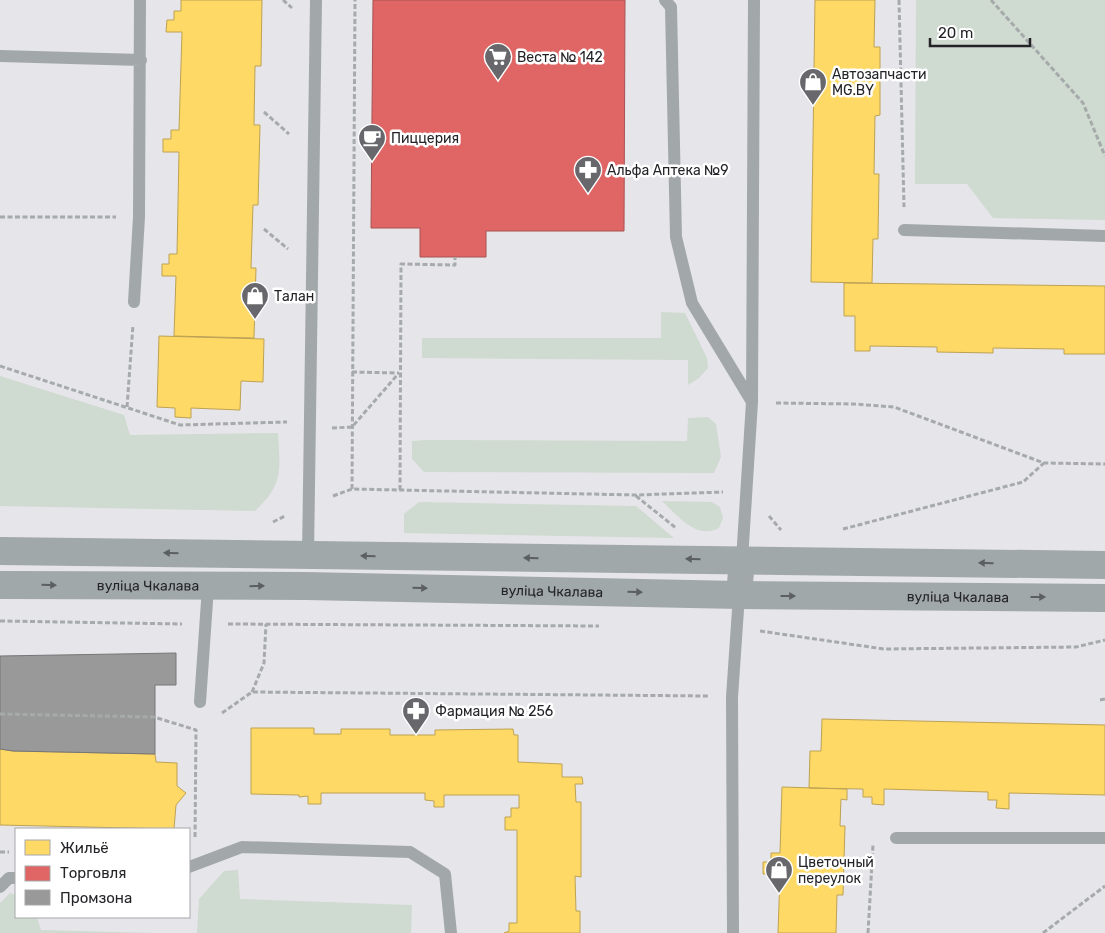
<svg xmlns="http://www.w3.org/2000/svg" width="1105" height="933" font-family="Rubik,sans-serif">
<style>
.green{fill:#cfdad0}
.homes{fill:#ffd966;stroke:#bda253}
.shops{fill:#e06666;stroke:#a85253}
.industry{fill:#999;stroke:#767677}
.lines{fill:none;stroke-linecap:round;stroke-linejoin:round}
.path{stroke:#a6aaab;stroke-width:3;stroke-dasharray:5 2.5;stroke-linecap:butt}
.service{stroke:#a2a8a9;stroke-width:12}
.minor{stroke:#a2a8a9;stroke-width:26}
.secondary{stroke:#a1a8a9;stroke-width:28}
.oneway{fill:#5c5f62}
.labels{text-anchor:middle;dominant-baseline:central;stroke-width:5;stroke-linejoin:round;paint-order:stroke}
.poi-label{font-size:14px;fill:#242327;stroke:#fff;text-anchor:start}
.street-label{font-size:14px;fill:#242327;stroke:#fff}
</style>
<rect width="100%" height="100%" fill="#e6e5ea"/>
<path class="green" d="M916,0h189v220l-112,-2 -26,-34h-52z
M661,312l24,1 22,45 1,10 -9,10 -11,7v-25l-266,-2v-20h239z
M0,376l124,39 6,20 148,-2c2,37 6,51 -23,78l-255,-5z
M708,417l8,7 5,33 -7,16 -290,-1 -12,-13v-18l13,-1 262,1 1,-23z
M662,501l50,1 8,5 3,11 -4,10c-23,12 -41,-12 -57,-27z
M419,502l217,4 38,32 -270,-5v-19z
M238,870l2,29 172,6 -1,28h-214l2,-34 25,-28z
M10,893l6,2v22h21l4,13 110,3h-151v-30z"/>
<path class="homes" d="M181,0h81l-1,66h-6l-1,59h6l-2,80h-5l-2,63h5l-2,70 -80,-2 2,-60h-14v-12h7v-10h8l2,-102h-16v-13h8v-9h8l3,-98h-16l1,-12h7v-9h7z
M815,0h60l-1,47h6v68l-5,1 -1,58h5l-1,65h-5l-1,44 -61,-1z
M844,283l261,3v68h-41v-5l-71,-1v5l-56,-1v-5l-67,-1v5h-15v-35h-11z
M159,336l105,3 -1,43 -22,-1 -1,29 -49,-2v10l-16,-1v-9l-18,-1z
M822,719l283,6v70l-96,-2v16l-13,-1 1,-8h-9v-8l-104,-3v16l-12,-1v-7h-9v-8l-54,-1 1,-37h11z
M251,728h63v6h27v-5h49v6h45v-5l78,-1 1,6h4v27l44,2v13h20l1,7h-8l1,18h5v75l-6,-1 1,35h4v22h-76l5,-2v-8h8v-93h-12v-13h6v-9h8v-13h-75v12h-10v-6l-9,-1v-7h-104v11h-13v-8l-9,1v-2l-48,-1z
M0,749l13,2 142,3 1,8 21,1v23l9,7 -10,12 -2,24 -174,-4z
M782,787l65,2v11l-6,-1 -1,27h5l-2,69h-6l-1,38h-58l2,-59h-17v-12h8v-9h9z"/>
<path class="shops" d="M373,0h252l-1,231h-138v26h-66v-29h-49z"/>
<path class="industry" d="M176,653v32h-21v69l-142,-3 -13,-2v-93z"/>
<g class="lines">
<path class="path" d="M283,0l9,8
M899,0l5,207
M991,0l92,103 22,53
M264,112l25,22
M0,217h116
M264,229l24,20
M0,366l180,59 107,-3
M352,372l47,1
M776,403l78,1 40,3 150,56 61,1
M127,407l6,-82
M332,428l20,-1 47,-54
M352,489l3,-489
M400,490l1,-226 54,1v-8
M333,496l19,-7 284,6 87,-3
M636,496l40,32
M769,516l12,14
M273,522l12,-6
M843,529l180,-47 21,-19
M0,621l182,3
M228,624l371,2
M760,631l124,18 192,-2 29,-7
M252,692l12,-29 2,-39
M1100,700l5,-1
M222,713l30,-21 457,4
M0,714l154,3 42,13 -1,109
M0,852h9
M868,933l5,-88
M1043,933l62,-47"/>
<path class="service" d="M665,0l6,7 5,230 16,66 60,99
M0,56l141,4
M904,230l201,6
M134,302l5,-85 1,-217
M308,556l8,-556
M742,560l10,-158 2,-402
M200,702l8,-115
M896,838h209
M189,867l53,-20 168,5 35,22 6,59
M0,887l9,-9h7
M733,933l-1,-236 7,-102"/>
<path class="minor" d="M739,595l3,-35"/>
<g class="secondary">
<path d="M0,551l1105,14"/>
<path id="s1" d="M0,585l306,1 433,9 366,3"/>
</g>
</g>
<defs><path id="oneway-solid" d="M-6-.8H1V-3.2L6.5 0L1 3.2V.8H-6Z" transform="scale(1.25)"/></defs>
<g class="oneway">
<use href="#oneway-solid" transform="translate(171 553) rotate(-179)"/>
<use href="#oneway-solid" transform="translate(368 556) rotate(-179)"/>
<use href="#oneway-solid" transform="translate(531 558) rotate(-179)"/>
<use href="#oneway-solid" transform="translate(693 559) rotate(-179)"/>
<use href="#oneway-solid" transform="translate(986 563) rotate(-179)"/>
<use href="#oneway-solid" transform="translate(49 585) rotate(1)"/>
<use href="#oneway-solid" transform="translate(257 586) rotate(-1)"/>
<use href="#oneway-solid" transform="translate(420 588) rotate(1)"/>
<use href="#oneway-solid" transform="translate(635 592) rotate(1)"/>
<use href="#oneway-solid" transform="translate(788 596)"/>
<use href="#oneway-solid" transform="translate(1038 597)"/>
</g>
<defs>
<symbol id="supermarket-pin" viewBox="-11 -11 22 30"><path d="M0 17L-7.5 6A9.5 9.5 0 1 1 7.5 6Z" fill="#68676b" stroke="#fff"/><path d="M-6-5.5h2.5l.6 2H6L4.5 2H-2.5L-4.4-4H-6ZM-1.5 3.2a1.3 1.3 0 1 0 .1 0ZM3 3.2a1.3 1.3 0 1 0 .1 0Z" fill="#fff"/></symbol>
<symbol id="shop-pin" viewBox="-11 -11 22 30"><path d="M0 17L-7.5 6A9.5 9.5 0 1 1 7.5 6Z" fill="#68676b" stroke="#fff"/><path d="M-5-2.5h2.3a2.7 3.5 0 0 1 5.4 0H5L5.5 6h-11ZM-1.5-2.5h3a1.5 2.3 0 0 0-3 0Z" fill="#fff"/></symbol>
<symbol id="cafe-pin" viewBox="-11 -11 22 30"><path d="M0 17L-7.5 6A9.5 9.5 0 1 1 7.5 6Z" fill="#68676b" stroke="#fff"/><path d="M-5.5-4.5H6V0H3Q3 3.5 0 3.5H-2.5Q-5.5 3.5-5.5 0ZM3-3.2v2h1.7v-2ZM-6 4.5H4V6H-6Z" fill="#fff"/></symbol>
<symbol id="pharmacy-pin" viewBox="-11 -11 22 30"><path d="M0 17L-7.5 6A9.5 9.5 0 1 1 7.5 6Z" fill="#68676b" stroke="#fff"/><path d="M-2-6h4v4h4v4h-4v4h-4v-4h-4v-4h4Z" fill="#fff"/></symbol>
</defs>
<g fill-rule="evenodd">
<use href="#supermarket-pin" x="482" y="41" width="32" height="43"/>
<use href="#shop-pin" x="797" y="66" width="32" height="43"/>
<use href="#cafe-pin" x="356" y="122" width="32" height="43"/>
<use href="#pharmacy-pin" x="572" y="154" width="32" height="43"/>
<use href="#shop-pin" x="239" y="280" width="32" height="43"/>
<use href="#pharmacy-pin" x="400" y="695" width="32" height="43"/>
<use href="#shop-pin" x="763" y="854" width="32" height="43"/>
</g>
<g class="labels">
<g class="poi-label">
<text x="517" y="57">Веста № 142</text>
<text x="832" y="74">Автозапчасти<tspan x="832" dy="16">MG.BY</tspan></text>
<text x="391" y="138">Пиццерия</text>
<text x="607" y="170">Альфа Аптека №9</text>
<text x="274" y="296">Талан</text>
<text x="435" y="711">Фармация № 256</text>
<text x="798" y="862">Цветочный<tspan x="798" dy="16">переулок</tspan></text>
</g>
<g class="street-label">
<text stroke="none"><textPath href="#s1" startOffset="148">вуліца Чкалава</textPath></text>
<text stroke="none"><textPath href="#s1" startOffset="552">вуліца Чкалава</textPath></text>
<text stroke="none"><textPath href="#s1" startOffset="958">вуліца Чкалава</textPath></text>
</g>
</g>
<rect x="15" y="828" width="175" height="90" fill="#ffffff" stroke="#a7a7a9"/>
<rect x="25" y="840" width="25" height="15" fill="#ffd966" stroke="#a7a7a9"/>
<text x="60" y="853" font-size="15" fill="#242327">Жильё</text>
<rect x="25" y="866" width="25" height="15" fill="#e06666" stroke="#a7a7a9"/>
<text x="60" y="878" font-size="15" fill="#242327">Торговля</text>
<rect x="25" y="890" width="25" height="15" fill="#999999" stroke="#a7a7a9"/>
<text x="60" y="903" font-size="15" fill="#242327">Промзона</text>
<path d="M930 38v8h100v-8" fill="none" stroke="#242327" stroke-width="2.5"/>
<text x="938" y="38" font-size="15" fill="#242327" stroke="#ffffff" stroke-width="4" paint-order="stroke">20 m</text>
</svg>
